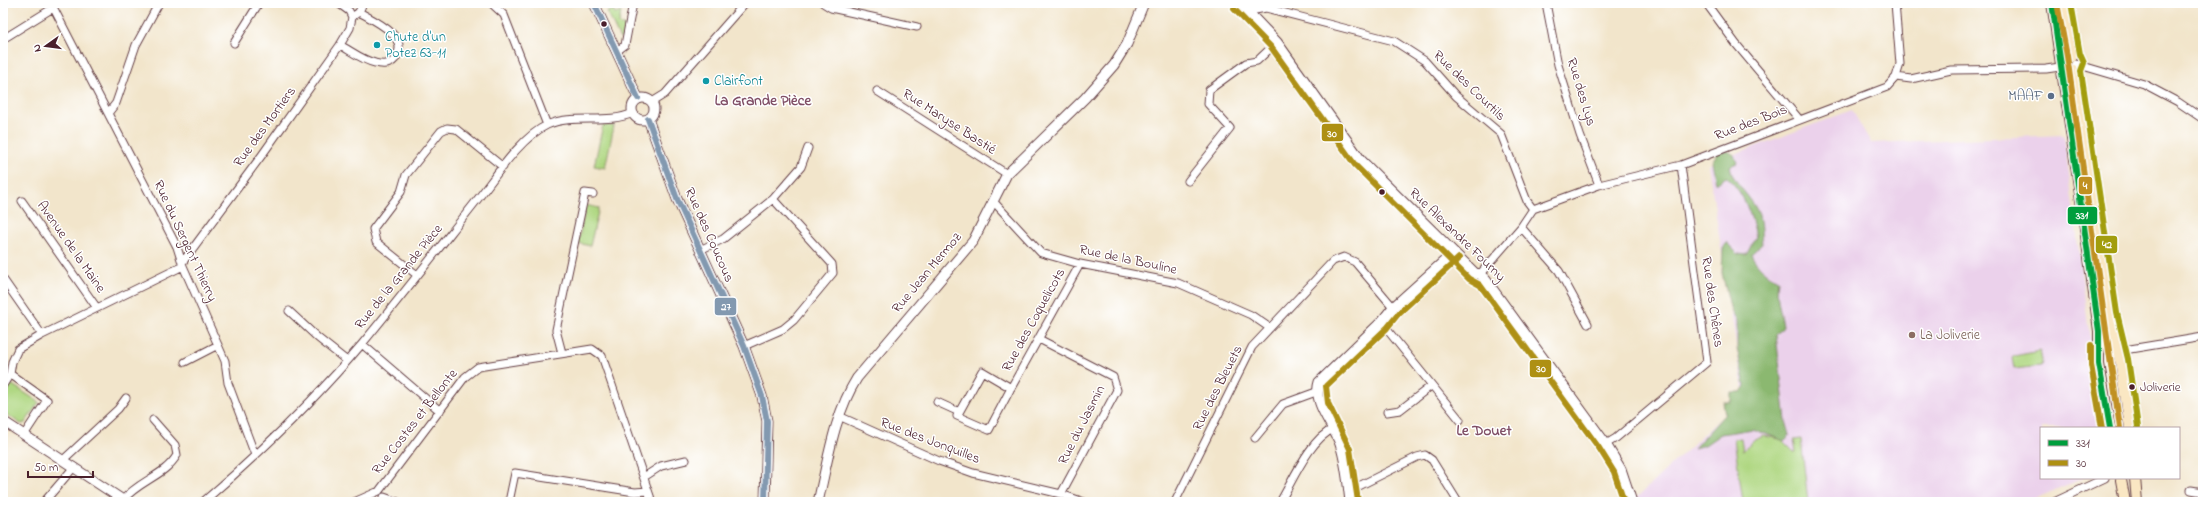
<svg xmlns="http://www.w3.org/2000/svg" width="2206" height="505" font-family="'Indie Flower',sans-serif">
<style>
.built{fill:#ebd1eb}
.green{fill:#afd781;stroke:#7c7b56}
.forest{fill:#8bb86f;stroke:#6a6c4d}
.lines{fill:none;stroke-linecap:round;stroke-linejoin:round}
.minor-casing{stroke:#633d43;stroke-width:9}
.tertiary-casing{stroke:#633d43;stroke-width:11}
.secondary-casing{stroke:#633d43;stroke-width:12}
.minor{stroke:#fff;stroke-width:7}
.tertiary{stroke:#fff;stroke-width:9}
.secondary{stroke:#fae7c3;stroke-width:10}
.bus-1-casing{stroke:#fff;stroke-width:9}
.bus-2-casing{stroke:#fff;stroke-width:9}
.bus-3-casing{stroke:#fff;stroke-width:9}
.bus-4-casing{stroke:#fff;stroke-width:9}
.bus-5-casing{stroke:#fff;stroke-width:9}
.bus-1{stroke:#009e3d;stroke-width:6}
.bus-2{stroke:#ae9013;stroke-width:6}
.bus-3{stroke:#8399b0;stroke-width:6}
.bus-4{stroke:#a29d0d;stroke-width:6}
.bus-5{stroke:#c09021;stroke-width:6}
.bus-dot{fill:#4a1f2b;stroke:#fff;stroke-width:1.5}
.culture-dot{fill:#0f9aa8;stroke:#fff;stroke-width:1.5}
.service-dot{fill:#5c6f8a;stroke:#fff;stroke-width:1.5}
.education-dot{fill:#8d6e63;stroke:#fff;stroke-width:1.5}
.labels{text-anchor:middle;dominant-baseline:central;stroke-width:3;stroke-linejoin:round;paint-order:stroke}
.bus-label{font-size:13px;fill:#4a1f2b;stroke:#fff;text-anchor:start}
.culture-label{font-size:14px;fill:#0d838f;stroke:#fff;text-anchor:start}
.street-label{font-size:14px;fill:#4a1f2b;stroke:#fff}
.service-label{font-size:14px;fill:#4e5e75;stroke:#fff;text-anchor:end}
.education-label{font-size:14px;fill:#785e54;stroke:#fff;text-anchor:start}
.neighbourhood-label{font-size:15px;font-weight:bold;fill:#804f66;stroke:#fff}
.line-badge{stroke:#fff;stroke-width:1.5}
.badge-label{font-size:11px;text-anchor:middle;font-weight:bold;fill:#fff}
</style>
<rect width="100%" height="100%" fill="#fff"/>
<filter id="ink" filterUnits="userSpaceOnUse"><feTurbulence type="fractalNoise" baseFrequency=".025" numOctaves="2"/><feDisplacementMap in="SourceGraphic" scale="8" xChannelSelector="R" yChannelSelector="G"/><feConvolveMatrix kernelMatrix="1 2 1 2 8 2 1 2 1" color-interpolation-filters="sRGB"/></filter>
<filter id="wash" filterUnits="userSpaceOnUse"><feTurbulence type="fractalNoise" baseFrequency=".012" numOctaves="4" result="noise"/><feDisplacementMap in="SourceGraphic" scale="16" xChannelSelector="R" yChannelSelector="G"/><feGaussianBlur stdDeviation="0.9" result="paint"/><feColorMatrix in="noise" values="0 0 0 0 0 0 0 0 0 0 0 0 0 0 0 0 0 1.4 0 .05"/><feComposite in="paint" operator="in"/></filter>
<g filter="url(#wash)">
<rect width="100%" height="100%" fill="#f2e5cb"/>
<path class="built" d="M1852,110l19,33 193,-8 37,293h-60v50h43l-57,24h-391l-1,-3 109,-103 -36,-232z"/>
<path class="green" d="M613,10l2,4 6,-2 -2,12 6,2 -3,12 -2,1 -13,-27z
M603,125l11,1 -9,42 -11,-2z
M586,205l13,3 -9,38 -12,-3z
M2040,351l3,13 -2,2 -27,3 -2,-11 2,-2z
M11,384l28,18 -14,21 -4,1 -18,-12v-16z
M1764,436l17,3 13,13h2l-2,-12 7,-1 7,63h-65l-9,-63 7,-1 2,13 9,-10z"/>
<path class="forest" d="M1728,151l6,4 3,8 -7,3c3,19 23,31 29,49 2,8 2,20 3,29l-11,10c5,11 16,21 27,26 -3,18 3,29 5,47l-7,8 10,86 4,14 -6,6 -31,-12 -32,5 -16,11 -11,3 31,-34 -2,-12h8v-10h10l4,-6 -8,-38v-26l-6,-11 -9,-38 1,-24 3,-7 12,12 8,1 10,-18c-4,-21 -13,-47 -30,-60l-10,7 -4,-23 6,-8z"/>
</g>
<g filter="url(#ink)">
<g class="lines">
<defs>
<path id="minor" d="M51,3l126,244 6,19 42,95 3,22 27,72
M338,3l11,8 3,6
M491,3l13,12 43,110
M823,3l8,5 86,19
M1546,3l12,62 22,70 19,50
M1706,3l30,41 63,75
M1250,11l16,-3 128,33 31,20 31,35 45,38 26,67 6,8
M3,39l50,-31
M234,43l25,-40
M340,45c11,6 24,16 35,18 7,2 15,2 20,-4 17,-22 -22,-39 -36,-47
M617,51l8,-6 8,-42
M2076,64l68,20 34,18 25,17
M1896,77l15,2 40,-9 95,-1 14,-2
M877,91l130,83
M652,102l13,-8 80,-91
M109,112l7,-9 20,-58 23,-42
M1188,181l42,-53 -22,-24 1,-14 37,-27 11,-2 20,-19
M22,201l75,107
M993,201l48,52 39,11 98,19 73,32 19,13
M1521,227l38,44 29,53
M700,250l23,-11 50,-40 28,-32 7,-19
M182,263l80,-108 78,-110 10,-17 2,-11 7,-5 4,-9
M1480,274l41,-47 12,-18 66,-24 82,-20 206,-78 9,-10 4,-13 -5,-61
M417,275l-41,-33 -3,-13 28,-37 5,-17 35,-44 6,-3 9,1 47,38
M3,279l39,56
M289,311l29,27 29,23
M1381,322l79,98
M1039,339l74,38 4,13 -56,104
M362,344l78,67
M744,346l39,-17 11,-9 39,-47 -1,-9 -59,-65
M2118,351l85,-14
M562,353l-6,-23 29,-137 8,1
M185,362l33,-17
M982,371l29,17 -22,42 -32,-14z
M10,374l37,26 -23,35
M3,385l7,-11 2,-12 6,-13 24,-14 141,-69
M1011,388l69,-124
M937,402l22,10
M1387,412l13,-2 31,-24
M839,416l100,45 34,12 88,21 23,8
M1255,438l28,-34 33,-12
M1606,444l10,-6 91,-76 -26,-197
M63,460l55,-51 8,-11
M644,477l17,-11 25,-6
M1348,489l9,-2 60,-30 8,-2 7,5 26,42
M2191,490l12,2
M384,497l14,5
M510,497l5,-24 120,19 13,-1
M123,500c15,-19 42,-24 54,-45l-2,-10 -22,-25
M44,502l30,-35
M203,502c56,-48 111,-101 159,-158 39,-47 77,-96 115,-144 19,-24 43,-62 70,-75 27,-12 59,0 86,-12
M354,502l25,-11 86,-114 13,-10 114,-18 10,7 50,146
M1175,502l77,-155 81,-86 11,-4 11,5 38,45
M1280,502c13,-22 30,-63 53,-73
M2054,502l51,-24"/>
<path id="tertiary" d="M594,3l44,95
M1240,3l37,39 84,118 114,113 5,1 6,6 120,164 15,25 11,33
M632 109a11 11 0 1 1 22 0a11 11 0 1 1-22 0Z
M648,119l29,80 67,147 18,50 5,25 -2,81
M3,421l123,81
M818,502c10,-42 16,-87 39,-124l116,-137 34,-67 78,-76 29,-33 13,-21 17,-41
M1350,502c-2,-18 -4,-40 -10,-58 -7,-20 -28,-41 -21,-62l62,-60 12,-15 61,-55"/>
<path id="secondary" d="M2052,3l31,211 16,117v33l11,64
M2063,3l9,54
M2073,70l36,245 11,45 10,68
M2135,478l2,24
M2121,480l4,22"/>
</defs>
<use href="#minor" class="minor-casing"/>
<use href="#tertiary" class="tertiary-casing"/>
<use href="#secondary" class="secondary-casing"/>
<use href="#minor" class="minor"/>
<use href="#tertiary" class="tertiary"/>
<use href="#secondary" class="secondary"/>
<defs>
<path id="bus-1" d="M2052,3l47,328v33l11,64"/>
<path id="bus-2" d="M1234,9l37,38 84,118 114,114 11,6 119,163 15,24 10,30
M2091,345v20l11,63
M1358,501l-8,-52 -22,-46 -2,-17 61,-58 12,-15 60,-55"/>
<path id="bus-3" d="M594,3l44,95
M648,119l29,80 67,147 18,50 5,25 -2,81"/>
<path id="bus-4" d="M2071,3l9,51 4,9 -3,8 36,242 11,46 10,68"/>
<path id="bus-5" d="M2057,3l10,53 53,372"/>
</defs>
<use href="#bus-1" class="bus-1-casing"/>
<use href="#bus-2" class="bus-2-casing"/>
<use href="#bus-3" class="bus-3-casing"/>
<use href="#bus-4" class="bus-4-casing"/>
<use href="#bus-5" class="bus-5-casing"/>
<use href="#bus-1" class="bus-1"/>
<use href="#bus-2" class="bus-2"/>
<use href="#bus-3" class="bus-3"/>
<use href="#bus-4" class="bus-4"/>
<use href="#bus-5" class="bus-5"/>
</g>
</g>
<g class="bus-dot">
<circle cx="604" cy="24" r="3.5"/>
<circle cx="1382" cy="192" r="3.5"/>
<circle cx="2132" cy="387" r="3.5"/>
</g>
<g class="culture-dot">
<circle cx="377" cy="45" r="4"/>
<circle cx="706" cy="81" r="4"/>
</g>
<circle class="service-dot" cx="2051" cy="96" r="4"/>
<circle class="education-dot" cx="1912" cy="335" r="4"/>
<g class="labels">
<g class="bus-label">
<text x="2140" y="387">Joliverie</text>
</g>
<g class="culture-label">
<text x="385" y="37">Chute d'un<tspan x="385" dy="16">Potez 63-11</tspan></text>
<text x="714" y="81">Clairfont</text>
</g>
<g class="street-label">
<text transform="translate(1469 86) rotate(44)">Rue des Courtils</text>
<text transform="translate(1581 92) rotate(73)">Rue des Lys</text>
<text transform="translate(949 122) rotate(33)">Rue Maryse Bastié</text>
<text transform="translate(1751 123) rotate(-21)">Rue des Bois</text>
<text transform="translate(265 127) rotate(-54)">Rue des Mortiers</text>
<text transform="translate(709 235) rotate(66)">Rue des Coucous</text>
<text transform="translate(1457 235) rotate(44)">Rue Alexandre Fourny</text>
<text transform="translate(185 241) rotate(65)">Rue du Sergent Thierry</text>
<text transform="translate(71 247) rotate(55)">Avenue de la Maine</text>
<text transform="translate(1128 260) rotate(12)">Rue de la Bouline</text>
<text transform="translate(927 273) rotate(-50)">Rue Jean Mermoz</text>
<text transform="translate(399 277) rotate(-51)">Rue de la Grande Pièce</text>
<text transform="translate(1712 302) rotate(82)">Rue des Chênes</text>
<text transform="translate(1034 320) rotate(-61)">Rue des Coquelicots</text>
<text transform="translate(1218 388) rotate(-63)">Rue des Bleuets</text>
<text transform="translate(415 422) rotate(-52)">Rue Costes et Bellonte</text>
<text transform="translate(1082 425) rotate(-63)">Rue du Jasmin</text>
<text transform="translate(930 441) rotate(21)">Rue des Jonquilles</text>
</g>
<g class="service-label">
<text x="2043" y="96">MAAF</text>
</g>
<g class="education-label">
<text x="1920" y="335">La Joliverie</text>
</g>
<g class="neighbourhood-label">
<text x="763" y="101">La Grande Pièce</text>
<text x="1484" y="431">Le Douet</text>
</g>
</g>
<g class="line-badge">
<rect x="1321" y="123" width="23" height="19" rx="4" fill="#ae9013"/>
<rect x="2078" y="176" width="15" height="19" rx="4" fill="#c09021"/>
<rect x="2067" y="206" width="31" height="19" rx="4" fill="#009e3d"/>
<rect x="2095" y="235" width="23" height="19" rx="4" fill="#a29d0d"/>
<rect x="714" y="297" width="23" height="19" rx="4" fill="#8399b0"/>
<rect x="1529" y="359" width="23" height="19" rx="4" fill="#ae9013"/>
</g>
<g class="badge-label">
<text x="1332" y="137">30</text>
<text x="2085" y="189">4</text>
<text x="2082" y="219">331</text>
<text x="2107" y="248">42</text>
<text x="726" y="310">27</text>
<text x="1541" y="372">30</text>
</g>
<rect width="2206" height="505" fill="none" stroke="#fff" stroke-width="16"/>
<rect x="2040" y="427" width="140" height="52" fill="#ffffff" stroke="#b7a5aa"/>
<rect x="2048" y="440" width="20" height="6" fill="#009e3d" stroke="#b7a5aa"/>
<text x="2076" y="447" font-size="12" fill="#4a1f2b">331</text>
<rect x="2048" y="460" width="20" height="6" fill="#ae9013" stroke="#b7a5aa"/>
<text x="2076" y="467" font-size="12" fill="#4a1f2b">30</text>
<g transform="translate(46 46) rotate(256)" stroke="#ffffff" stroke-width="3" paint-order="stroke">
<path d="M0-3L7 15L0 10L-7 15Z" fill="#4a1f2b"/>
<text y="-6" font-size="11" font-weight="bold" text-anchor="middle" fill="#4a1f2b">N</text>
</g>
<path d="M28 471v6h65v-6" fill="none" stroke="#4a1f2b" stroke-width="2"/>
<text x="34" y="471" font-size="12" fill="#4a1f2b" stroke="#ffffff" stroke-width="3" paint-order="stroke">50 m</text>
</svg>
